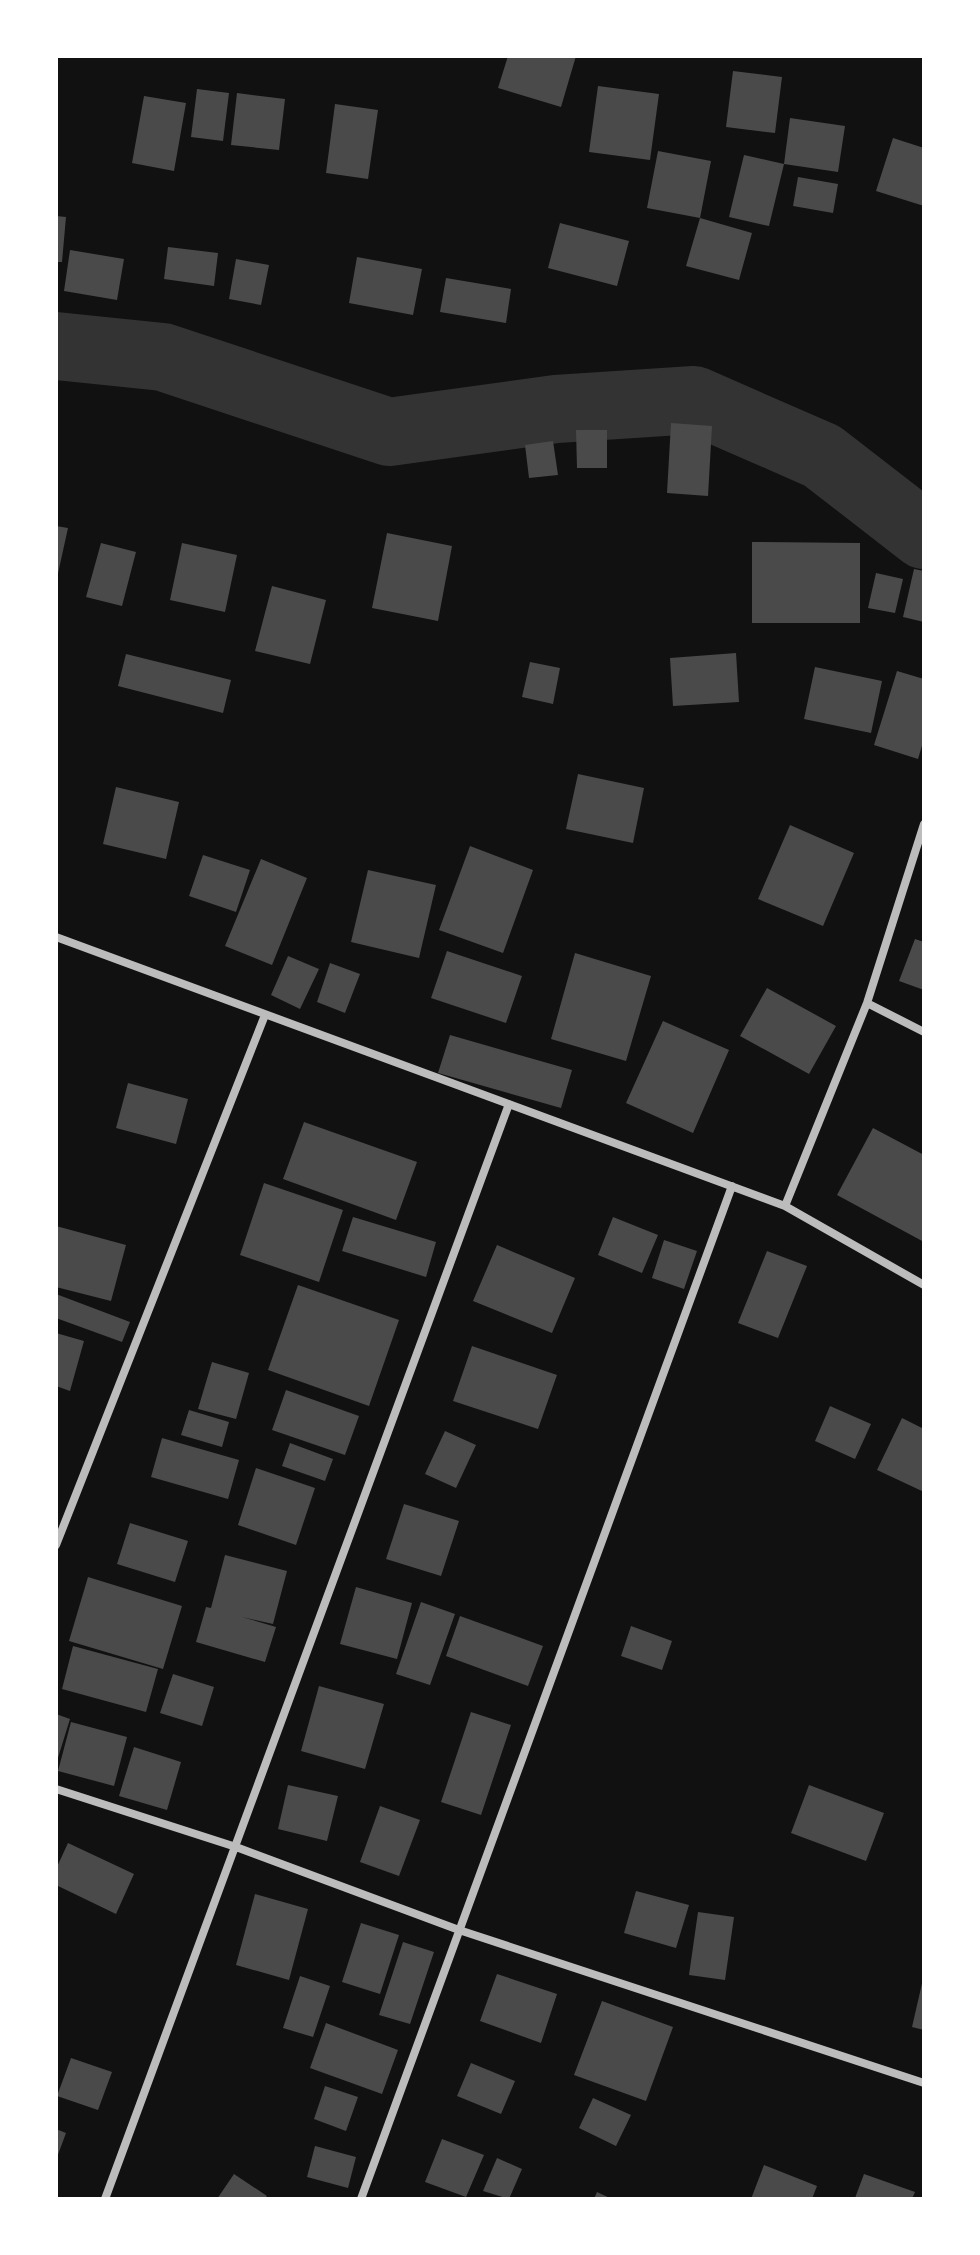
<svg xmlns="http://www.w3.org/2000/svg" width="980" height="2255" font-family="Helvetica,sans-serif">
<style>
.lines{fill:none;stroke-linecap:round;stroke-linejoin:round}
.river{stroke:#333;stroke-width:68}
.building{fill:#4a4a4a}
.minor{stroke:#bcbcbc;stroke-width:8}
</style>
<rect width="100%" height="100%" fill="#111"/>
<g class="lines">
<path class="river" d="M56,346l107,11 226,75 167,-23 138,-9 128,56 102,79"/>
</g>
<path class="building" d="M508,56h68l-15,51 -63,-19z
M733,71l49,6 -7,56 -49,-6z
M598,86l61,8 -9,66 -61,-8z
M197,89l32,4 -6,48 -32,-4z
M237,93l48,6 -6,51 -48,-5z
M144,96l42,7 -12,68 -42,-8z
M335,104l43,6 -10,69 -42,-6z
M790,118l55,8 -7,46 -54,-8z
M893,138l31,10v58l-48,-15z
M658,151l53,10 -11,57 -53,-10z
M744,155l40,9 -15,62 -40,-9z
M798,177l40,7 -5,29 -40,-7z
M56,216l10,1 -4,45h-6z
M700,218l52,15 -13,47 -53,-14z
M560,223l69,18 -12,45 -69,-18z
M168,247l50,6 -4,33 -50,-7z
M70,250l54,9 -7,41 -53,-9z
M357,257l65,12 -9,46 -64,-12z
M236,259l33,6 -8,40 -32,-6z
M446,278l65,11 -5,34 -66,-11z
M671,423l41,3 -4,70 -41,-3z
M576,430h31v38h-30z
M553,441l5,34 -29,3 -4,-33z
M56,526l12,2 -11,50h-1z
M387,533l65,13 -14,75 -66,-13z
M752,542l108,1v80h-108z
M101,543l35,9 -14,54 -36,-9z
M182,543l55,12 -12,57 -55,-12z
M914,569l10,2v51l-21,-5z
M876,573l27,6 -8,34 -27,-5z
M272,586l54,14 -16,64 -55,-13z
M736,653l3,49 -66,4 -3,-48z
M126,654l105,26 -8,33 -105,-27z
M530,662l30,6 -7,36 -31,-7z
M815,667l67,14 -11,52 -67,-14z
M897,671l27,8v60l-6,20 -44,-14z
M578,774l66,14 -11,55 -67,-14z
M116,787l63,15 -13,57 -63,-15z
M790,825l64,28 -31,73 -65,-27z
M470,846l63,24 -30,83 -64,-23z
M203,855l47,15 -14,42 -47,-16z
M261,859l46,19 -35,87 -47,-19z
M368,870l68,15 -17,73 -68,-16z
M915,939l9,3v48l-25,-9z
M447,951l75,25 -16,47 -75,-25z
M575,953l76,23 -25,85 -75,-22z
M288,956l31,13 -19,40 -29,-14z
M330,963l30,11 -15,39 -28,-11z
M767,988l69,38 -27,48 -69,-38z
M663,1021l66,29 -36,83 -67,-30z
M450,1035l122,35 -11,38 -123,-35z
M128,1083l60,16 -12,45 -60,-16z
M304,1122l113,40 -21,58 -113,-41z
M873,1128l51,27v87l-87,-47z
M264,1183l79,27 -24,72 -79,-27z
M353,1217l83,25 -10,35 -84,-26z
M613,1217l45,18 -16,38 -44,-18z
M56,1226l70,19 -15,56 -55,-14z
M664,1240l33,11 -13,38 -32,-11z
M497,1245l78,33 -23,55 -79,-32z
M767,1251l40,15 -29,72 -40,-15z
M298,1285l101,35 -30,86 -101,-36z
M56,1294l74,28 -8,20 -66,-24z
M56,1333l28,8 -14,50 -14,-5z
M472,1346l85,29 -19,54 -85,-28z
M212,1362l37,11 -13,46 -38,-10z
M286,1390l73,26 -14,39 -73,-25z
M830,1406l41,18 -16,35 -40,-18z
M189,1410l40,12 -7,25 -41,-12z
M902,1418l22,11v63l-47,-22z
M445,1431l31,14 -20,43 -31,-14z
M162,1438l77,22 -11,39 -77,-22z
M290,1443l43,16 -8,22 -43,-15z
M256,1468l59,20 -19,57 -58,-20z
M404,1504l55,17 -18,55 -55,-17z
M130,1523l58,18 -13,41 -58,-18z
M225,1555l62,16 -14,53 -31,-7 34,10 -11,35 -69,-20 10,-35 5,1z
M88,1577l94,29 -19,63 -94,-28z
M356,1587l56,16 -15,56 -57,-15z
M421,1602l34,12 -25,71 -34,-11z
M460,1616l83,30 -15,40 -82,-30z
M631,1626l41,15 -10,29 -41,-14z
M73,1646l85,23 -12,43 -84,-23z
M173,1674l41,13 -12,39 -42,-13z
M319,1686l65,18 -19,65 -64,-18z
M471,1712l40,13 -30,90 -40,-13z
M56,1714l14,5 -13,42h-1z
M71,1722l56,15 -13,49 -56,-15z
M134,1747l47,15 -14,48 -48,-14z
M288,1785l50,11 -11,45 -49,-12z
M809,1785l75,28 -18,48 -75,-28z
M380,1806l40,14 -21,56 -39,-14z
M68,1843l66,31 -18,40 -60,-29v-16z
M636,1891l53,14 -13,43 -52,-15z
M255,1894l53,15 -19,71 -53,-15z
M698,1912l36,5 -9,63 -36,-5z
M361,1923l38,12 -19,59 -38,-12z
M403,1942l31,10 -24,72 -31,-9z
M497,1974l60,20 -16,49 -61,-22z
M300,1976l30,10 -17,51 -30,-9z
M923,1979h1v51l-12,-3z
M602,2001l71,26 -27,74 -72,-26z
M326,2023l72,27 -16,44 -72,-26z
M71,2058l41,14 -14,38 -41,-14z
M471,2063l44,18 -14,33 -44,-18z
M325,2086l33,11 -12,34 -32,-12z
M593,2098l38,17 -15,31 -37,-18z
M56,2129l10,4 -10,27z
M442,2139l42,16 -18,42 -41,-15z
M315,2146l41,11 -8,31 -41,-11z
M497,2158l25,11 -13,30 -26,-8z
M764,2165l53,21 -5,13h-61z
M234,2174l33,22 -3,3h-47z
M864,2174l51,18 -3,7 -57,-1z
M597,2192l15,7h-18z"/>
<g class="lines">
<path class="minor" d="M56,937l729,269 139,79
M867,1003l57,29
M785,1206l82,-203 57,-179
M56,1545l209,-530
M56,1789l180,58 223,83 465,153
M105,2199l404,-1095
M361,2199l371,-1013"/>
</g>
<rect width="980" height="2255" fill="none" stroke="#ffffff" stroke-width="116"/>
</svg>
